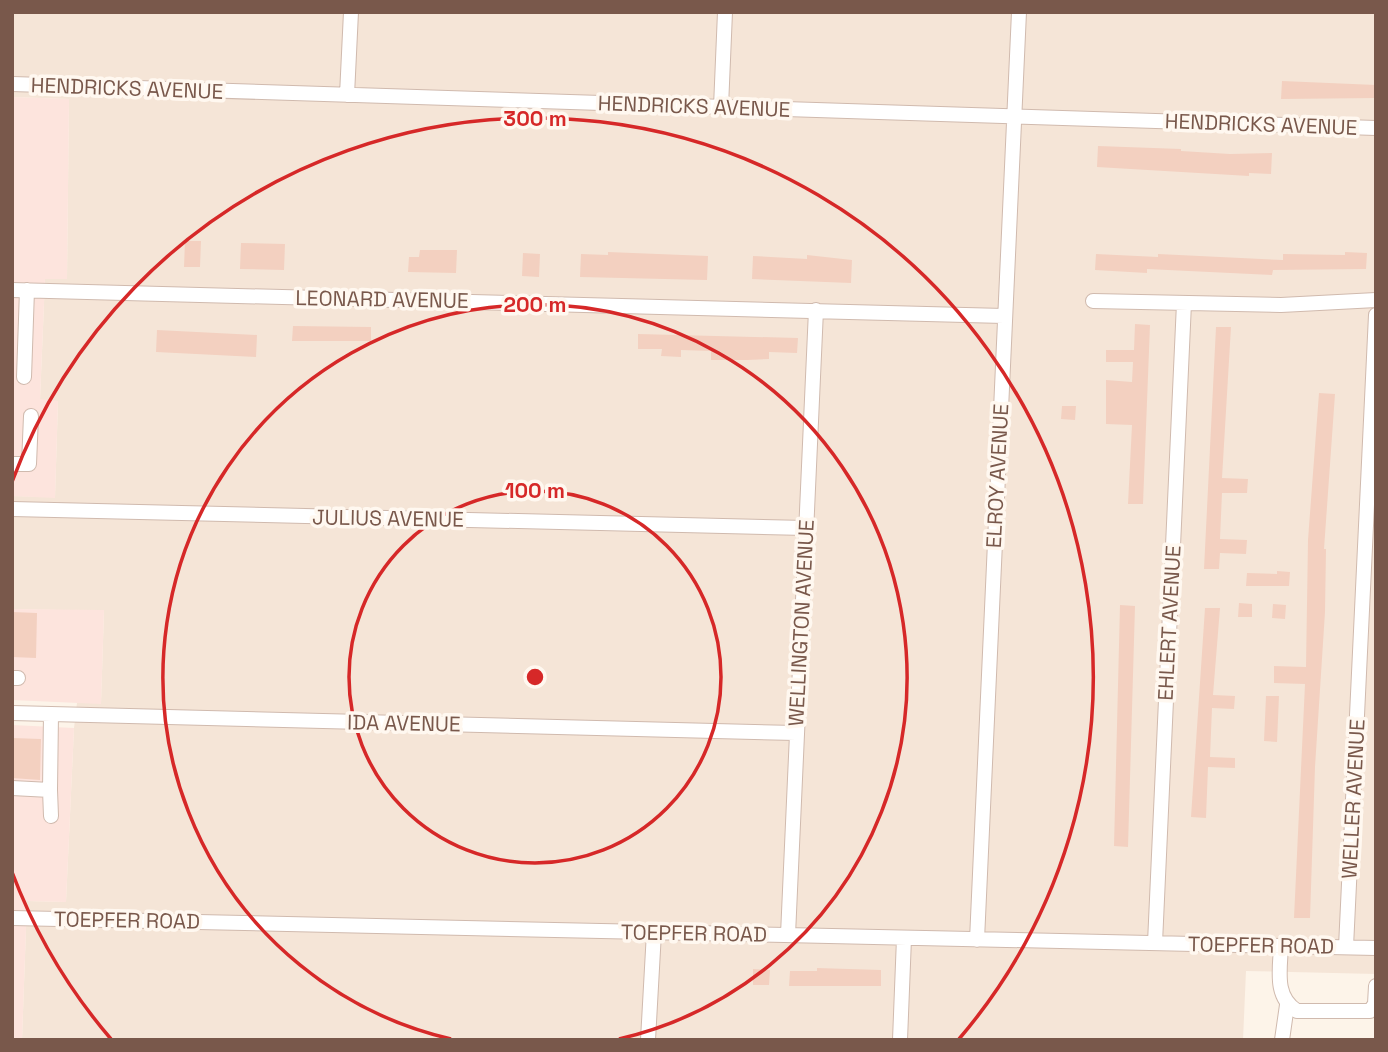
<svg xmlns="http://www.w3.org/2000/svg" width="1388" height="1052" font-family="'Space Grotesk',sans-serif">
<style>
.residential{fill:#f5e5d7}
.commercial{fill:#fde4dd}
.building{fill:#f3d0c0}
.lines{fill:none;stroke-linecap:round;stroke-linejoin:round}
.minor-casing{stroke:#d0baae;stroke-width:16}
.minor{stroke:#fff;stroke-width:14}
.ring{fill:none;stroke:#d62828;stroke-width:3.5}
.labels{text-anchor:middle;dominant-baseline:central;stroke-width:7;stroke-linejoin:round;paint-order:stroke}
.street-label{font-size:21px;fill:#79584b;stroke:#fff8f0}
.centre{fill:#d62828;stroke:#fff8f0;stroke-width:3.5}
.ring-label{font-size:21px;text-anchor:middle;font-weight:bold;fill:#d62828;stroke:#fff8f0;stroke-width:7;stroke-linejoin:round;paint-order:stroke}
</style>
<rect width="100%" height="100%" fill="#fdf4e9"/>
<path class="residential" d="M12,12h1364v962l-130,-3 -3,69h-1221l5,-139 39,1 8,-174 3,-25h24l3,-92 -92,-2v-113l43,1 3,-95 -18,-2 5,-121h22l2,-180 -57,-2z"/>
<path class="commercial" d="M12,97l57,2 -2,180h-22l-5,120 18,2 -3,97 -43,-2z
M12,609l92,1 -3,94 -89,-4z
M12,725l62,3 -8,174 -39,-1 -5,139h-10z"/>
<path class="building" d="M1282,81l94,4v13l-95,1z
M1098,146l83,3v2l49,3 42,-1 -1,21 -22,-1v3l-152,-9z
M185,241h16l-1,26h-16z
M241,243l44,1 -1,26 -44,-1z
M420,250h37l-1,23 -48,-1 1,-15h10z
M608,252l100,4 -1,24 -127,-3 1,-23 27,1z
M1345,252l22,1 -1,16 -93,1 -1,5 -125,-6v4l-52,-3 1,-16 62,3v-3l125,6v-6l62,1z
M523,253l17,1 -1,23 -17,-1z
M807,255l45,5 -1,23 -99,-4 1,-23 54,3z
M1135,324l15,1 -7,179h-15l4,-79 -26,-1v-44l26,2 1,-20h-27v-12h28z
M293,326l78,1v14h-79z
M1216,327h15l-9,151 26,1 -1,14h-25l-2,46 27,1 -1,14 -26,-1 -1,16h-15z
M157,330l100,5 -1,22 -100,-5z
M638,334l160,4 -1,15 -28,-1v7l-22,1h-36v-9l-30,-1v7l-20,-1 1,-7h-24z
M1319,393l16,1 -11,155h2l-1,63 -10,155 -5,151h-16l11,-234 -31,-1v-17l32,1 2,-127z
M1062,406h14l-1,14 -14,-1z
M1277,571l13,1 -1,14h-43l1,-13 30,1z
M1239,603l13,1v13h-14z
M1273,604l13,1 -1,14 -13,-1z
M1120,605l15,1 -7,241 -14,-1z
M1205,608h15l-7,87 22,1 -1,13 -22,-1 -2,49 25,1v10l-27,-1 -2,51 -15,-1z
M12,612l25,1 -1,45 -24,-1z
M1266,696h13l-2,46 -13,-1z
M12,738l29,1 -1,41 -28,-2z
M817,968l64,2v16h-92l1,-15h27z
M753,969l17,1 -1,15h-16z"/>
<g class="lines">
<defs>
<path id="minor" d="M12,84l1364,44
M347,95l4,-83
M721,107l4,-95
M12,290l992,26
M1093,301l188,4 95,-5
M24,377l3,-87
M12,464h17l2,-48
M12,509l794,19
M12,678h6
M12,713l784,20
M12,788l38,2 1,-76
M50,790l1,26
M12,918l1364,30
M788,935l28,-625
M977,940l42,-928
M1155,943l29,-640
M1281,946c-1,24 -7,51 16,65h73l5,-7 1,-18
M1346,947l30,-632
M648,1040l6,-108
M900,1040l4,-102
M1282,1040l5,-35"/>
</defs>
<use href="#minor" class="minor-casing"/>
<use href="#minor" class="minor"/>
</g>
<g class="ring">
<circle cx="535" cy="677" r="186"/>
<path d="M451 1039A372 372 0 1 1 619 1039"/>
<path d="M111 1039A558 558 0 0 1 12 872M12 482A558 558 0 1 1 959 1039"/>
</g>
<g class="labels">
<g class="street-label">
<text transform="translate(127 88) rotate(2)">HENDRICKS AVENUE</text>
<text transform="translate(694 106) rotate(2)">HENDRICKS AVENUE</text>
<text transform="translate(1261 124) rotate(2)">HENDRICKS AVENUE</text>
<text transform="translate(382 299) rotate(1)">LEONARD AVENUE</text>
<text transform="translate(997 476) rotate(-87)">ELROY AVENUE</text>
<text transform="translate(388 518) rotate(1)">JULIUS AVENUE</text>
<text transform="translate(801 623) rotate(-87)">WELLINGTON AVENUE</text>
<text transform="translate(1169 623) rotate(-87)">EHLERT AVENUE</text>
<text transform="translate(404 723) rotate(1)">IDA AVENUE</text>
<text transform="translate(1353 799) rotate(-87)">WELLER AVENUE</text>
<text transform="translate(127 920) rotate(1)">TOEPFER ROAD</text>
<text transform="translate(694 933) rotate(1)">TOEPFER ROAD</text>
<text transform="translate(1261 945) rotate(1)">TOEPFER ROAD</text>
</g>
</g>
<circle cx="535" cy="677" r="10" class="centre"/>
<g class="ring-label">
<text x="535" y="126">300 m</text>
<text x="535" y="312">200 m</text>
<text x="535" y="498">100 m</text>
</g>
<rect width="1388" height="1052" fill="none" stroke="#79584b" stroke-width="28"/>
</svg>
